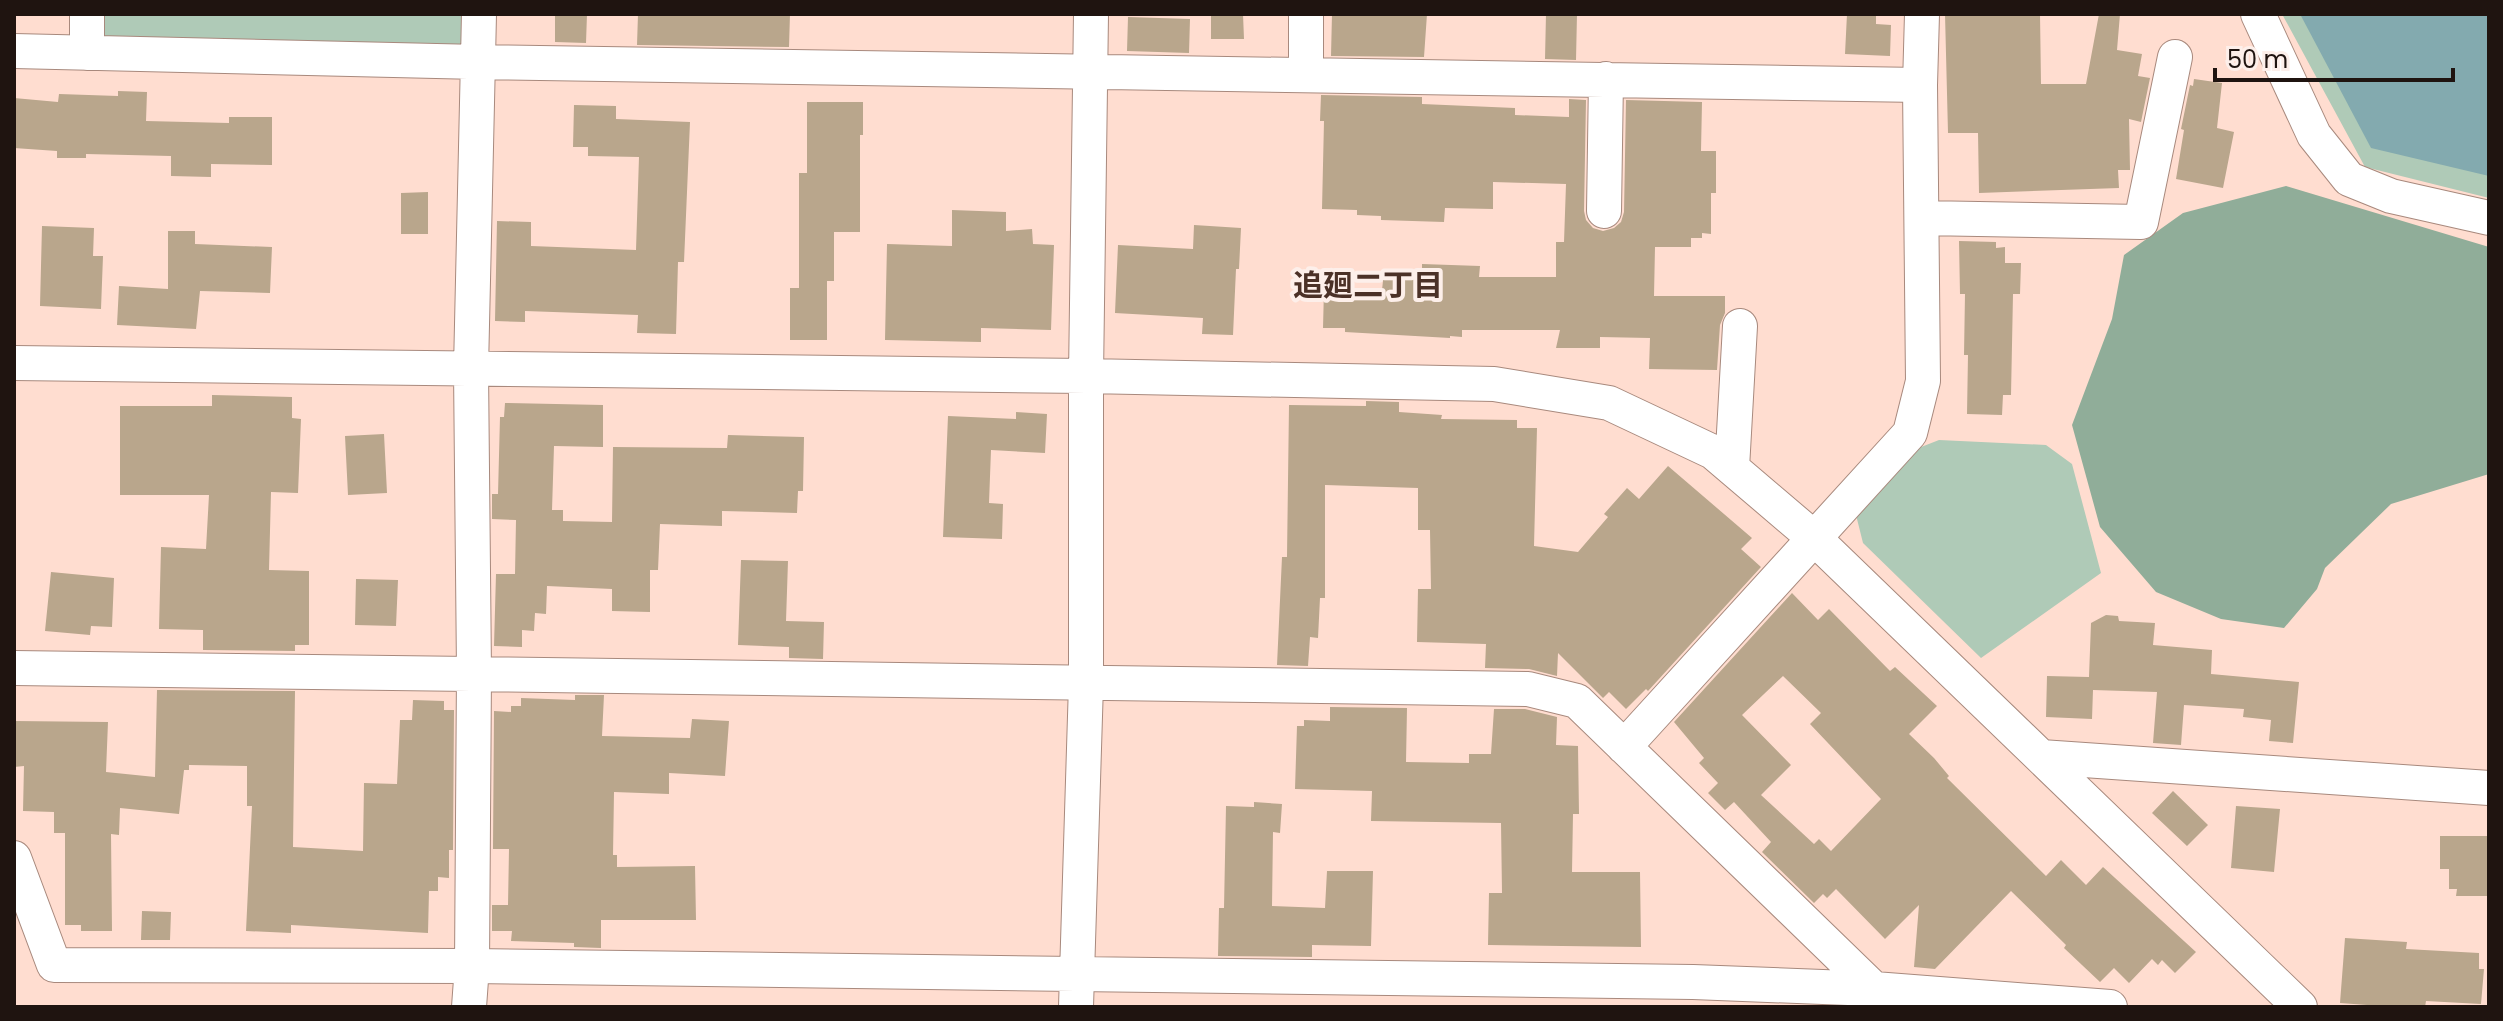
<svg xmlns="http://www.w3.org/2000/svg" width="2503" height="1021" font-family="Poppins,'Noto Sans JP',sans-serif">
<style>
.green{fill:#afcab7}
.forest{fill:#90ad99}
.water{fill:#83aaaf}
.building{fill:#b9a68c;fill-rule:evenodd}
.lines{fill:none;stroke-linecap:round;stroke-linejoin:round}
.minor-casing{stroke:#a8897d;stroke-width:36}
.minor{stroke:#fff;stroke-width:34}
.labels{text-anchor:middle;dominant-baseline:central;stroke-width:8;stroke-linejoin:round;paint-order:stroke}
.neighbourhood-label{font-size:30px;font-weight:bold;fill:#4b3127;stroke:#fdefea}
</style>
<rect width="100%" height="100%" fill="#ffddd0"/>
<path class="green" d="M101,14h368v38l-369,-11z
M2282,14h207v184l-124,-31z
M1939,440l107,5 26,19 29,109 -120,85 -118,-115 -7,-28 55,-64z"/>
<path class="forest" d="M2286,186l203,61v227l-98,30 -66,64 -8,21 -33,39 -63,-9 -65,-27 -56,-65 -28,-102 40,-106 12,-64 59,-42z"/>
<path class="water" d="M2300,14h189v162l-118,-28z"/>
<path class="building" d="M555,14h32l-1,29 -31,-1z
M638,14h152l-1,33 -152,-2z
M1211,14h32l1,25h-33z
M1332,14h95l-3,43 -93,-1z
M1546,14h31l-1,46 -31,-1z
M1847,14h29v10l15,1 -1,31 -45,-2z
M1945,14h95l1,70h45l13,-70h21l-3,36 25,4 -4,22 12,2 -9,44 -12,-3 1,51h-12l1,18 -140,5 -1,-60h-30z
M1128,17l62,2 -1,34 -62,-2z
M2194,79l28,4 -5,45 17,4 -11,56 -47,-9 8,-49 -3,-1 9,-44 3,1z
M118,91l29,1 -1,29 83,2v-6h43v48l-61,-1v13l-40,-1v-20l-85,-2v4h-29v-7l-43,-3v-50l44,4 1,-8 59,2z
M1321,95l101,2v7l93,4v7l54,2v-18l17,1 -2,111 2,9 7,8 10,3 11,-3 7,-6 3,-10 2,-112 76,2 -1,49h15v42h-5v41l-9,-1v5h-11v9h-36l-1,49h71v17l-5,12 -3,45 -68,-1 1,-31 -50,-1v11h-44l4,-18h-98v7l-12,-1v2l-105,-6v-4h-22l1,-39 58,1 2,-18 38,2v-10l58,2 -1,11h77v-35h8l2,-58 -73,-2v27l-48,-1 -1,14 -63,-2v-4l-24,-1v-5l-35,-1 2,-88h-4z
M807,102h56v33h-3v97h-26v49h-7v59h-37v-52h9v-115h8z
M574,105l42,1v13l74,3 -6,140h-6l-2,72 -39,-1 1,-18 -113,-4v11l-30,-1 2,-100 34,1v24l105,4 3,-93 -51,-1v-9h-15z
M428,192v42h-27v-41z
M952,210l54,2v19l26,-2 1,15 21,1 -3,85 -70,-2v14l-96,-2 2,-96 65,2z
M1194,225l47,3 -2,41h-3l-3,66 -31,-1 1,-16 -88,-5 3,-68 75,4z
M42,226l52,2 -1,28h10l-2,53 -61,-3z
M168,231h27v13l77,3 -2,46 -70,-2 -4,38 -79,-4 2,-39 49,3z
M1959,241l37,1v6l9,-1v16h16l-1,31h-7l-2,101h-8l-1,20 -35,-1 1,-59h-4l1,-61h-5z
M212,395l80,2v21l9,1 -3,74 -27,-1 -2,78 40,1v74h-14v6l-92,-1v-20l-44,-1 2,-82 45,2 3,-54h-89v-89h92z
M1366,401l33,1v10l43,3 -1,4 76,1v8h20l-3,118 44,6 30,-35 -4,-3 23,-26 12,11 29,-33 84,72 -11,11 20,18 -113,124 -2,-2 -20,20 -17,-17 -6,6 -45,-45 -1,23 -28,-7 -44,-1 1,-24 -69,-2 1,-53h13l-1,-59h-12v-42l-93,-3v113h-5l-2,40 -8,-1 -2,29 -31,-1 5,-108h5l2,-152 77,1z
M505,403l98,2v42l-49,-1 -2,64h11v11l49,1 1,-75 114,1 1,-13 76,2 -1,54h-5l-1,22 -75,-2v15l-62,-2 -2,46h-8v42l-38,-1v-22l-65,-3 -1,28 -11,-1 -1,18 -12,-1v17l-28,-1 2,-72h19l1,-54 -24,-1v-25h6l2,-77h4z
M1016,412l31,2 -2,39 -54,-3 -2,53 14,1 -1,35 -59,-2 5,-121 68,3z
M384,434l3,59 -39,2 -3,-59z
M741,560l47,1 -2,60 38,1 -1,37 -34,-1v-11l-51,-2z
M51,572l63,6 -2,49 -21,-1 -1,9 -45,-4z
M356,579l42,1 -2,46 -41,-1z
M1792,593l26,27 11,-11 61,62 5,-4 42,39 -28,28 25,24 15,18 -2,2 99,98 15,-16 25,25 17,-18 93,85 -21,21 -13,-13 -4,5 -6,-6 -23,24 -15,-15 -14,14 -36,-34 2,-3 -55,-54 -76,78 -21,-2 5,-62 -34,34 -49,-50 -9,9 -4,-4 -9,9 -52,-51 9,-10 -37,-40 -9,8 -17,-17 10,-10 -19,-20 5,-5 -30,-36zM1783,676l38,37 -11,11 71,75 -50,52 -12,-12 -5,5 -53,-49 30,-30 -49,-50z
M2106,615l12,1 1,5 36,2 -2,22 59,5 -1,24 88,8 -6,61 -24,-2 2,-21 -28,-3 1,-8 -60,-4 -3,40 -28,-2 4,-51 -64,-2 -1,29 -46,-2 1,-41 42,1 2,-54z
M157,690l138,1 -2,156 70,4 1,-68 33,1 3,-64h12l1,-20 31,1v9h10l-1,140h-4v28l-11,-1v14h-9l-1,42 -137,-8v8l-45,-2 6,-125h-5v-40l-58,-1v5h-5l-5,44 -59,-6 -1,27 -8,-1 1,97h-31v-6h-16v-92h-11v-21l-31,-1 1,-45 -10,1v-46l94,1 -2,50 49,5z
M575,695h29l-2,41 88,2 2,-19 37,2 -4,55 -56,-3v21l-55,-2 -1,63h4v12l78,-1 1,54h-95v28l-27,-1v-4l-63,-2 1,-10h-20v-26h16l1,-56h-16l1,-138 17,1v-6h10v-8l54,2z
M1330,707l77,1 -1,54 63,1v-9h22l3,-45h31l32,8 -1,28 22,1 1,68h-6l-1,58h68l1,75 -153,-2 1,-52h13l-1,-70 -130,-2 1,-30 -77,-2 2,-63h7v-6l26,1z
M2173,791l35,34 -21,21 -35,-33z
M1254,802l28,2 -2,29 -7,-1 -1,74 53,2 2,-37h46l-2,75 -59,-1v12l-94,-1 1,-48h5l2,-102 28,1z
M2236,806l44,3 -6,63 -43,-4z
M2440,836h49v60h-33l1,-7h-8v-20h-9z
M142,911l29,1 -1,28h-29z
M2345,938l62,4 -1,7 73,4v16h5l-3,35 -55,-3 -1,6h-31l-54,-4z"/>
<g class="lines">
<defs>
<path id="minor" d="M1306,14v60
M2258,14l56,121 35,44 42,17 98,22
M14,51l465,11 1441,23
M87,53v-39
M1604,211l2,-132
M1923,218l218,4 34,-165
M14,363l1072,13 408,8 115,19 104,49 101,86 486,469
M1732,468l8,-142
M14,668c505,4 1009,16 1514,21l49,12 297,288
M1624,747l286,-314 13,-52 -3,-296 2,-71
M2041,757l448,31
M14,858l40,107 418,1 1221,16 181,7 236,18
M469,1007l3,-41 2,-294 -3,-303 8,-355
M1076,1007l10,-323v-308l5,-362"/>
</defs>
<use href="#minor" class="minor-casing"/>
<use href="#minor" class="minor"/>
</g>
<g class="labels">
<g class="neighbourhood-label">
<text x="1368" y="285">追廻二丁目</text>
</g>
</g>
<rect width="2503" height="1021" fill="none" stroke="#1f1410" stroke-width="32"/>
<path d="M2215 68v12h238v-12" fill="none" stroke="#1f1410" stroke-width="4"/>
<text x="2227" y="68" font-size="24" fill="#1f1410" stroke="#fdefea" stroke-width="6" paint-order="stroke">50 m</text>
</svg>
